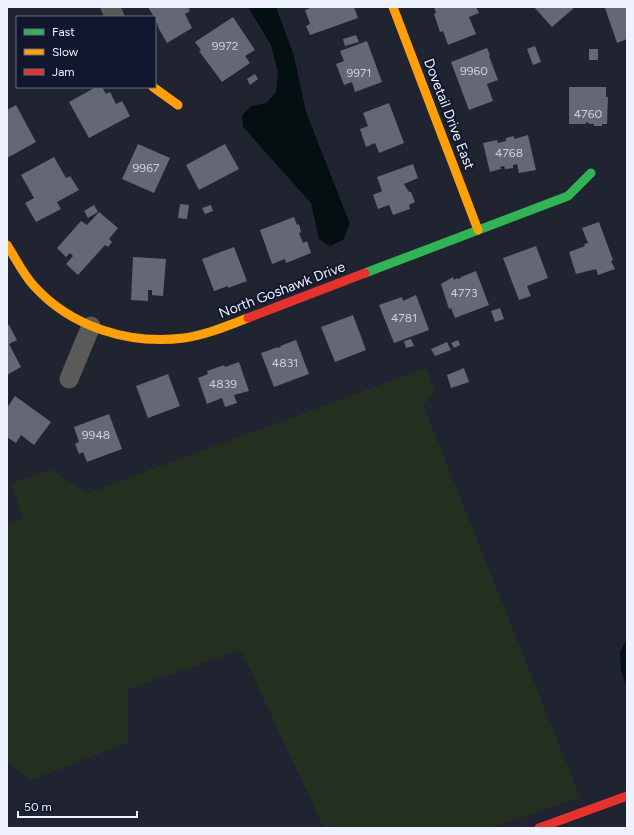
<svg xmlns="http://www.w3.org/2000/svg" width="634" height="835" font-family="Figtree,sans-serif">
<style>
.green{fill:#23301f}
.water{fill:#030f10}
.building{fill:#646774}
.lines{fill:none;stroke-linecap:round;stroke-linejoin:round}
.street{stroke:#5a5a58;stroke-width:19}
.fast{stroke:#30b455;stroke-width:9}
.slow{stroke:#ff9f0a;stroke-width:9}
.jam{stroke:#e5322d;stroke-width:9}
.labels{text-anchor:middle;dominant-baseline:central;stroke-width:4;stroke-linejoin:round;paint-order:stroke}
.number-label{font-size:12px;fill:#cbcfdc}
.street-label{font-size:14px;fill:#edf2fe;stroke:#11182d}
</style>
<rect width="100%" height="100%" fill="#202431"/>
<path class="green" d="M426,368l9,23 -12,14 157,392 -88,31h-168l-83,-178 -113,39v53l-96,38 -25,-18v-237l16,-6 -12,-36 40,-13 37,23z"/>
<path class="water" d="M248,7h28l18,49 12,56 44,112 -7,16 -13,6 -11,-7 -8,-36 -68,-76 -1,-12 9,-9 15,-3 10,-11 2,-20 -7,-27z
M627,638v51l-6,-19 -1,-18z"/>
<path class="building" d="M148,7h40l2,4 -5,3 7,14 -25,15 -8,-14 -4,-12h-1z
M313,7h41l4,11 -48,17 -4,-9 4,-2 -5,-14z
M434,7h42l3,6 -10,4 7,17 -28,11 -5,-14 -3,1 -6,-18 2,-1z
M534,7h41l-23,20z
M609,7h18v32l-10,4 -12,-35z
M233,17l22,33 -10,6 5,7 -28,19 -23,-31 2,-1 -6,-8z
M356,35l3,7 -14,4 -2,-7z
M367,41l15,41 -27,10 -3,-10 -8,3 -8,-21 8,-3 -4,-10z
M535,46l6,16 -8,3 -6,-16z
M487,48l3,7 -1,1 9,24 -11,4 6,17 -24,9 -18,-48z
M589,49h9v11h-9z
M255,74l3,5 -8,6 -3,-6z
M96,87h6l4,7 4,-2 6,12 6,-3 8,15 -41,22 -20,-36z
M569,87h37v10h2l-1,27h-5v2h-8v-2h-5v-1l-3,-1v2h-17z
M389,103l15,40 -25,10 -4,-10 -9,4 -6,-18 8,-3 -5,-13z
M16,105l20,37 -29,16v-48z
M528,135l8,35 -17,3 -2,-9 -4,1v3l-8,1 -1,-3 -4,1 1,2 -11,3 -7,-29 14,-3 1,3 8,-2v-3l8,-2v3z
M138,144l32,14 -16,35 -32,-14z
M225,144l14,25 -40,21 -13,-25z
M54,157l12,21 4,-2 9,14 -22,12 4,7 -25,13 -11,-19 9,-5 -13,-23z
M413,164l5,14 -14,6 5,8h2l4,10 -6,3 1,4 -17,6 -4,-10 -11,4 -5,-14 9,-4 -5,-14z
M180,204l9,1 -2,14 -9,-1z
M94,205l4,7 -10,6 -4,-7z
M211,205l2,6 -8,3 -3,-6z
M99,212l19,16 -9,11 3,3 -4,5 -3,-2 -27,30 -12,-11 7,-8 -3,-3 -4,4 -9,-9 24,-27 6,4z
M294,217l3,8 2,-1 2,8 -2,1 4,10 4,-2 4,12 -25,10 -1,-4 -13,5 -12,-34z
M599,222l14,38 -2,1 4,8 -17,6 -2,-6 -20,5 -7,-22 16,-6 -1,-2 4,-1 -6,-15z
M536,246l12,32 -21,8 4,10 -12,4 -16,-42z
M234,247l13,34 -19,7v-2l-14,5 -12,-32z
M133,257l33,2 -3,37 -11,-1v-5h-4v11l-17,-1z
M476,271l13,34 -34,13 -4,-10 -2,1 -8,-25 12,-7 1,3 3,-2 1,1 3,-1v-1z
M416,295l13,35 -35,13 -15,-38 23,-8 1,4z
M500,308l4,11 -9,3 -4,-11z
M353,315l13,35 -31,12 -14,-35z
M9,325l8,15 -8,4 12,23 -14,8v-49z
M411,339l3,7 -8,2 -2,-7z
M296,340l13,34 -35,13 -13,-34 17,-6v1l3,-1 -1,-1z
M458,340l2,5 -6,3 -3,-5z
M447,342l4,8 -16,6 -4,-7z
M239,362l10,29 -15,4 3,8 -12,4 -3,-9 -15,6 -9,-26 10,-4 -1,-3 17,-6 1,2z
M464,368l5,14 -18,6 -4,-13z
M168,374l12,32 -32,12 -12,-32z
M15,396l36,26 -17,23 -13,-10 -5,8 -9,-6v-29z
M109,414l13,35 -35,13 -4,-10 -4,2 -4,-10 4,-2 -5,-15z"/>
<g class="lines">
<path class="street" d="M110,7l5,10
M69,379l22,-53"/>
<path class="fast" d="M365,273l203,-77 23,-23"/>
<path class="slow" d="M393,7l85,223
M153,87l25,18
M7,245c9,14 16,29 27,41 37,41 95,59 150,52 22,-3 43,-12 64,-20"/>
<path class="jam" d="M248,318l117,-45
M539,828l88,-32"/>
</g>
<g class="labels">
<g class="number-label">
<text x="225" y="46">9972</text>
<text x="474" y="71">9960</text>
<text x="359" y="73">9971</text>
<text x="588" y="114">4760</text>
<text x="509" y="153">4768</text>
<text x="146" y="168">9967</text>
<text x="464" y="293">4773</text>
<text x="404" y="318">4781</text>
<text x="285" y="363">4831</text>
<text x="223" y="384">4839</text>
<text x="96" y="435">9948</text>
</g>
<g class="street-label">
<text transform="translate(449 114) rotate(69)">Dovetail Drive East</text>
<text transform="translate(282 290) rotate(-21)">North Goshawk Drive</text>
</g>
</g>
<rect width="634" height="835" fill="none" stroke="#edf2fe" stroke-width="16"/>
<rect x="16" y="16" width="140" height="72" fill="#11182d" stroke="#696f81"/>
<rect x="24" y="29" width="20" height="6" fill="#30b455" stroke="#696f81"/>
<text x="52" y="36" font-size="12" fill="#edf2fe">Fast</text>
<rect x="24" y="49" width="20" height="6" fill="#ff9f0a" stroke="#696f81"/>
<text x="52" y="56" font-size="12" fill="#edf2fe">Slow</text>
<rect x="24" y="69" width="20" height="6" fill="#e5322d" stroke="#696f81"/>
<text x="52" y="76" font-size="12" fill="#edf2fe">Jam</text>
<path d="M18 811v6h119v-6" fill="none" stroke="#edf2fe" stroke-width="2"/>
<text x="24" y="811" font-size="12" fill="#edf2fe" stroke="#11182d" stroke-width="3" paint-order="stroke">50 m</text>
</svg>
